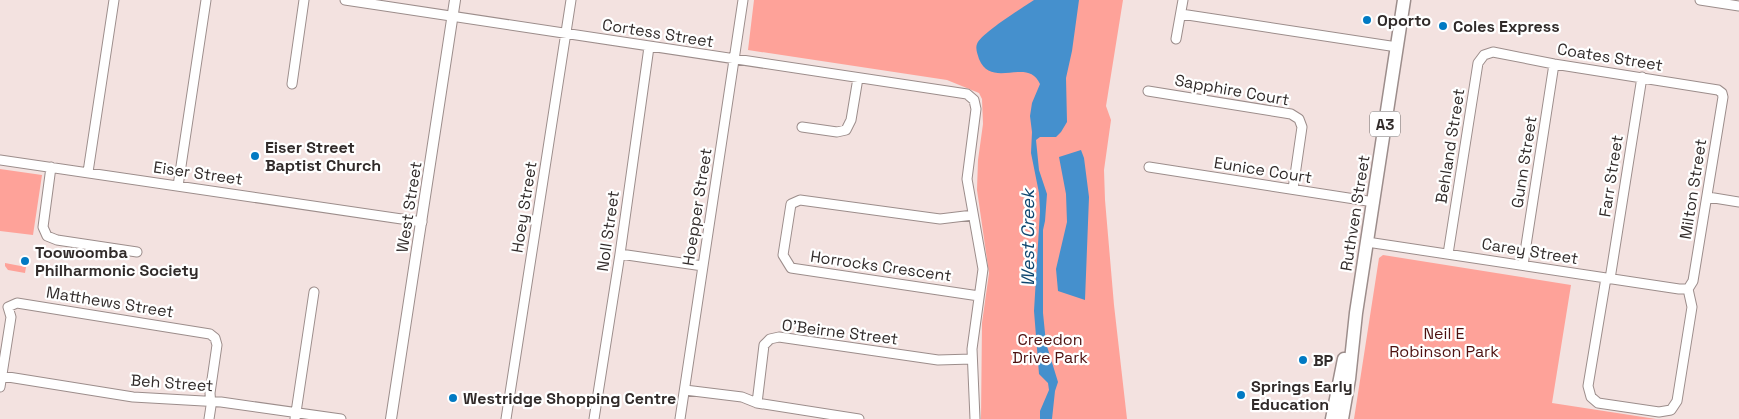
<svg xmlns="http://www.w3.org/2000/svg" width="1739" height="419" font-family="'Space Grotesk',sans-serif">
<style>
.green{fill:#fea299}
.water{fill:#4590cd}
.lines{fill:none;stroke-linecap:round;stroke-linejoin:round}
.minor-casing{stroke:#9c8d8b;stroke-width:11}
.major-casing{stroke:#9c8d8b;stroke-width:12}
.highway-casing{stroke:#9c8d8b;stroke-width:15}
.minor{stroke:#fff;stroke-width:9}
.major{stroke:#fff;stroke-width:10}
.highway{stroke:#fff;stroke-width:12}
.poi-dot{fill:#017ac3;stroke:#fff;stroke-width:2}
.labels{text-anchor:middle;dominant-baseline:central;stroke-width:4.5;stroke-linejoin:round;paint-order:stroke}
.shield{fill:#fff;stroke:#6f6b6a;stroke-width:1}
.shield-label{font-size:15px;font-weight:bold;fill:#312b2a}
.poi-label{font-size:16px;font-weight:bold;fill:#312b2a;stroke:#fff;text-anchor:start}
.street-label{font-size:16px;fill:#312b2a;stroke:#fff}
.park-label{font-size:16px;fill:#4d1110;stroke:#fff}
.water-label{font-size:18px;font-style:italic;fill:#0f4770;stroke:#fff}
</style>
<rect width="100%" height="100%" fill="#f3e2e0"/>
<path class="green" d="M754,0h369l-17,106 5,14 -7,50 1,30 9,105 13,114h-146l1,-96 7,-50 -12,-83 1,-30 5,-36 -1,-25 -3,-6 -32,-13 -199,-30z
M0,169l42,6 -9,60 -33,-4z
M1383,255l188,30 -19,118 104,16h-302l25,-161z
M5,263l21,4 -1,6 -17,-3 -3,-4z"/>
<path class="water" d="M1034,0h45l-7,51 -6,27 1,44 -6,10 -5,5h-16l-4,3 3,30 8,24 -2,27 -2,9v83l3,30 12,39 -3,9 -3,28h-12v-8l9,-21 -1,-7 -9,-9 -5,-63 6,-100 -1,-18 -8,-40 1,-21 -2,-16 2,-13 8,-19c-12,-28 -48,6 -61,-25 -1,-4 -4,-10 -2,-15 4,-11 45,-36 57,-44z
M1081,150l3,8 5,39 -4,103 -27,-9 -2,-22 11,-47 -1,-28 -7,-37z"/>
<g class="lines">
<defs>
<path id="minor" d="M345,0l622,94 7,6 2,9 -9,70 16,90 -11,80 3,70
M1700,0l39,6
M1181,14l216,33
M1176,39l7,-39
M292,84l12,-84
M1148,91l143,23 8,5 3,8 -9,62
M802,127l35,5 9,-2 5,-10 7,-42
M0,160l422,62
M51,167l-8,60 4,9 10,4 80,12
M1149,167l225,35
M88,172l26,-172
M178,186l28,-186
M1708,197l31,5
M973,215l-33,4 -140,-19 -9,4 -8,51 8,13 188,28
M1367,242l312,47h9
M620,254l83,12
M1448,254l30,-191 6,-8 9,-3 61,12 164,26 4,3 1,4 -30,184 -5,8
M1523,265l31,-201
M1606,278l-18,108 3,11 7,6 61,9 12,-2 6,-9 15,-94 -4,-18
M1610,279l32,-202
M8,307l9,-4 193,31 5,4 2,7 -7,48 1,13 -2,13
M2,376l131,21 88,5 120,17
M0,387l11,-70 -3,-10
M685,390l57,7 15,6 102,16
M757,403l7,-58 6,-6 9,-2 159,23 34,-1
M295,419l19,-127
M506,419l65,-419
M594,419l26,-165 29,-207
M680,419l63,-419"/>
<path id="major" d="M391,419l64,-419"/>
<path id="highway" d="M1332,419l12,-60
M1342,419l7,-40 7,-66 48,-313"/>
</defs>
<use href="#minor" class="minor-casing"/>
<use href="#major" class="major-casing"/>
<use href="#highway" class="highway-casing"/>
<use href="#minor" class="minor"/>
<use href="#major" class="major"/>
<use href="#highway" class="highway"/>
</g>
<g class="poi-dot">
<circle cx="1367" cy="20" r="5"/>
<circle cx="1443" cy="26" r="5"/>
<circle cx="255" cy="156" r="5"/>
<circle cx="25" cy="261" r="5"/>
<circle cx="1303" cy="360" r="5"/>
<circle cx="1241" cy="395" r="5"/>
<circle cx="453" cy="398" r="5"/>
</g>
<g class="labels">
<rect class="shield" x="1370" y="111.5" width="30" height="25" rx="4"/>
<g class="shield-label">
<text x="1385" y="124">A3</text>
</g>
<g class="poi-label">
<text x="1377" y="20">Oporto</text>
<text x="1453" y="26">Coles Express</text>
<text x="265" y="147">Eiser Street<tspan x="265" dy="18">Baptist Church</tspan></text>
<text x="35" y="252">Toowoomba<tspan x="35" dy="18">Philharmonic Society</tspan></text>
<text x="1313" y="360">BP</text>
<text x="1251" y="386">Springs Early<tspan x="1251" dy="18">Education</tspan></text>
<text x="463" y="398">Westridge Shopping Centre</text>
</g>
<g class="street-label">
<text transform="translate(658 33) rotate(9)">Cortess Street</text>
<text transform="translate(1610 57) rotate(9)">Coates Street</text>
<text transform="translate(1232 90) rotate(10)">Sapphire Court</text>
<text transform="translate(1450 146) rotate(-81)">Behland Street</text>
<text transform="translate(1524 162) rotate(-81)">Gunn Street</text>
<text transform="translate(1263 170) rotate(9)">Eunice Court</text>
<text transform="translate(198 173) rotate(8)">Eiser Street</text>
<text transform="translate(1611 176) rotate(-81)">Farr Street</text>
<text transform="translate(1693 189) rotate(-81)">Milton Street</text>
<text transform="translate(409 207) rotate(-81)">West Street</text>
<text transform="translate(524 207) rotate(-81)">Hoey Street</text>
<text transform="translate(697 207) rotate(-81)">Hoepper Street</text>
<text transform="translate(1355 213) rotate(-81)">Ruthven Street</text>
<text transform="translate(608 231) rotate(-82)">Noll Street</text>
<text transform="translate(1530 251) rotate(9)">Carey Street</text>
<text transform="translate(881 266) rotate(8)">Horrocks Crescent</text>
<text transform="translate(110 302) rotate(9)">Matthews Street</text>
<text transform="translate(840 332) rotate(7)">O'Beirne Street</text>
<text transform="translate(172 383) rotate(4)">Beh Street</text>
</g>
<g class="park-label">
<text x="1444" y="333">Neil E<tspan x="1444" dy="18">Robinson Park</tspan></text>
<text x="1050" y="339">Creedon<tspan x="1050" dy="18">Drive Park</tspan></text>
</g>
<g class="water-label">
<text transform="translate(1027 238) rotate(-90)">West Creek</text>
</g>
</g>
</svg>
